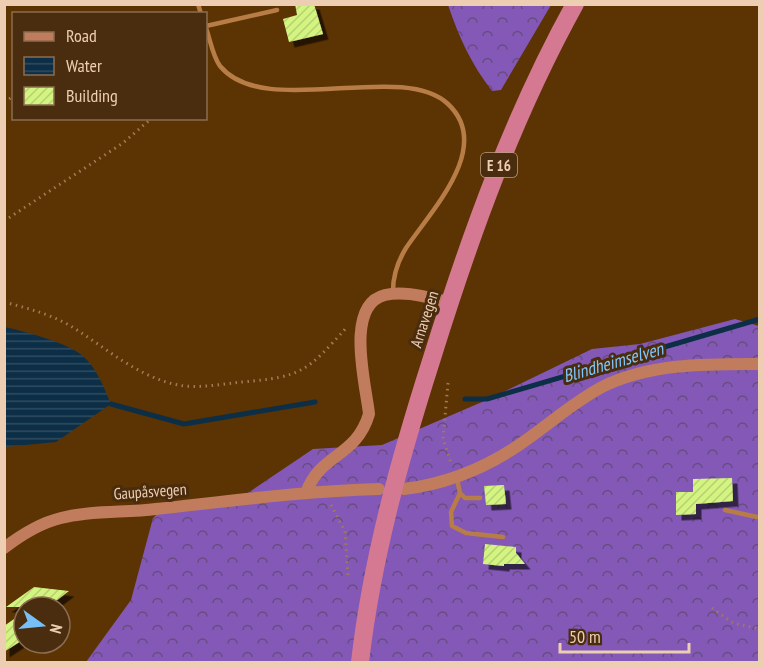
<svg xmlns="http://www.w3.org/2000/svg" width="764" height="667" font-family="'PT Sans Narrow',sans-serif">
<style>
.forest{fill:url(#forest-crowns)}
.water{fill:url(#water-rules)}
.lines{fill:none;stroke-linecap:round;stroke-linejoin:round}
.stream{stroke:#0c2f47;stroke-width:5}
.building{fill:url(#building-hatch);filter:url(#shadow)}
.path{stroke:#a07c56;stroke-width:3;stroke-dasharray:1.5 4.5;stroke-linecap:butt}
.lane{stroke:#b87d46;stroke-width:4.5}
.secondary{stroke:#c17c5d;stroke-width:12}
.highway{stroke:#d57993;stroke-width:18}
.labels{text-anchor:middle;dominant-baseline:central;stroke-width:6;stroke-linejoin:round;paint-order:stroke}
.shield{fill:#4a2c0e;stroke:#bc9d82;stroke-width:1.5}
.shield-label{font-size:15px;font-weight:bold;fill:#edceb3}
.street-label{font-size:16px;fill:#edceb3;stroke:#4a2c0e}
.water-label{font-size:18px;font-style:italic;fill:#7fc7fd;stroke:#4a2c0e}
</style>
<defs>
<pattern id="forest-crowns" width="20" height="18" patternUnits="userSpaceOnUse" patternTransform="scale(1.5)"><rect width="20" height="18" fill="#8358b7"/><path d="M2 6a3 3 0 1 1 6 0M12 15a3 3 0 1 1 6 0" fill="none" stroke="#684c7d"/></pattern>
<pattern id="water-rules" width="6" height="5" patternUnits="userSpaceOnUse" patternTransform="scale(1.5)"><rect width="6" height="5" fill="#0c2f47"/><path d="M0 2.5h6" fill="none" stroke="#304c5f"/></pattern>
<pattern id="building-hatch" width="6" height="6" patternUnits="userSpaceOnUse" patternTransform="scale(1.5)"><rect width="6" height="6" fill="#d3f481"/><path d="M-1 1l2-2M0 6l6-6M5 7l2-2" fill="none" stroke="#b7d072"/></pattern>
<filter id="shadow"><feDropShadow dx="5.5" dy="5.5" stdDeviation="0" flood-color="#0009"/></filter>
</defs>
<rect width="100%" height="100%" fill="#5c3303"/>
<path class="forest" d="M448,5v-1l103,1 -50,85 -9,1c-21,-27 -33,-54 -44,-86z
M735,319l24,7v336h-673l45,-62 22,-82 14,-13 72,-6 74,-50 69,-4 107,-46 103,-50 48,-5z"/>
<path class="water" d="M5,327c21,5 56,14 74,26 16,11 25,34 32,51l-55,38 -51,5z"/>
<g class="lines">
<path class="stream" d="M465,399h22l273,-80
M111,404l73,20 131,-22"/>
</g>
<path class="building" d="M295,4h19l9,30 -34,8 -6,-23 14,-4z
M732,478l1,23 -37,3v10l-20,1v-23h17v-13z
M504,485l2,19 -20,1 -2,-19z
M485,544l31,3v6l9,11h-21v2l-21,-2z
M34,587l35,4 -21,16h-42z
M24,612v27l-20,13v-26z"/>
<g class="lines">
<path class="path" d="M4,102l10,-6
M4,221l119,-78 29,-25
M4,302c23,6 45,12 65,23 35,21 68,52 109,60 20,4 43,-1 64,-3 61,-5 65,-11 105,-55
M448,383l-5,56 8,24
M331,505l14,26 3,46
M712,608l21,15 27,6"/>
<path class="lane" d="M198,4l3,10
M206,26l71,-16
M206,28c4,11 7,29 14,38 44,54 181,-6 228,38 46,43 -18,108 -42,144 -8,13 -13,28 -13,43
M457,479l3,14 5,5h15
M460,493l-9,19 1,14 14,7 37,4
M725,510l32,7"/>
<path class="secondary" d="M404,489c41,-5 81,-21 115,-44 28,-19 53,-42 83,-58 48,-24 105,-23 158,-23
M306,493c14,-40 50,-35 63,-79 -3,-29 -25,-109 16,-119 20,-5 44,3 64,7
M4,548c17,-13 36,-25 57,-30 32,-8 63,-5 95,-9 74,-8 148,-18 223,-20"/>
<path class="highway" d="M360,662c12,-104 40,-204 72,-304 38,-122 81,-242 143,-354"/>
</g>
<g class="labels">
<rect class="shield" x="481" y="153" width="36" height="24" rx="4.5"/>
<g class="shield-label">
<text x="499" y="165">E 16</text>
</g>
<g class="street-label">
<text transform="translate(424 319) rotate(-72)">Arnavegen</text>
<text transform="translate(150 491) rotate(-4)">Gaupåsvegen</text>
</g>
<g class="water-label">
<text transform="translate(613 362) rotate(-16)">Blindheimselven</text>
</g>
</g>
<rect width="764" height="667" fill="none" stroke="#edceb3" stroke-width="12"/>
<rect x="12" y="12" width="195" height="108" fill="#4a2c0e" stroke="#8b6d50" stroke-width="1.5"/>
<rect x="24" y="32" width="30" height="9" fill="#c17c5d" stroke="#8b6d50" stroke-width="1.5"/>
<text x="66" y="42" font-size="18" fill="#edceb3">Road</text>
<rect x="24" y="57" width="30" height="18" fill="url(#water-rules)" stroke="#8b6d50" stroke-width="1.5"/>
<text x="66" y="72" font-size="18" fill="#edceb3">Water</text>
<rect x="24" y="87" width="30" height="18" fill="url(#building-hatch)" stroke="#8b6d50" stroke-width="1.5"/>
<text x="66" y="102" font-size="18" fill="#edceb3">Building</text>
<g transform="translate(42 625) rotate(105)"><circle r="28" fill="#4a2c0e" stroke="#8b6d50" stroke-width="1.5"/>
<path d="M0-4.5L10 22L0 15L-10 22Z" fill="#77c0f7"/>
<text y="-9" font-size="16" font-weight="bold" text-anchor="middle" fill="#edceb3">N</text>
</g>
<path d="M560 643v9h129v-9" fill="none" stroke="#edceb3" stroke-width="3"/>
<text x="569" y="643" font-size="18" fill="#edceb3" stroke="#4a2c0e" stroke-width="4.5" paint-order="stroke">50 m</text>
</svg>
